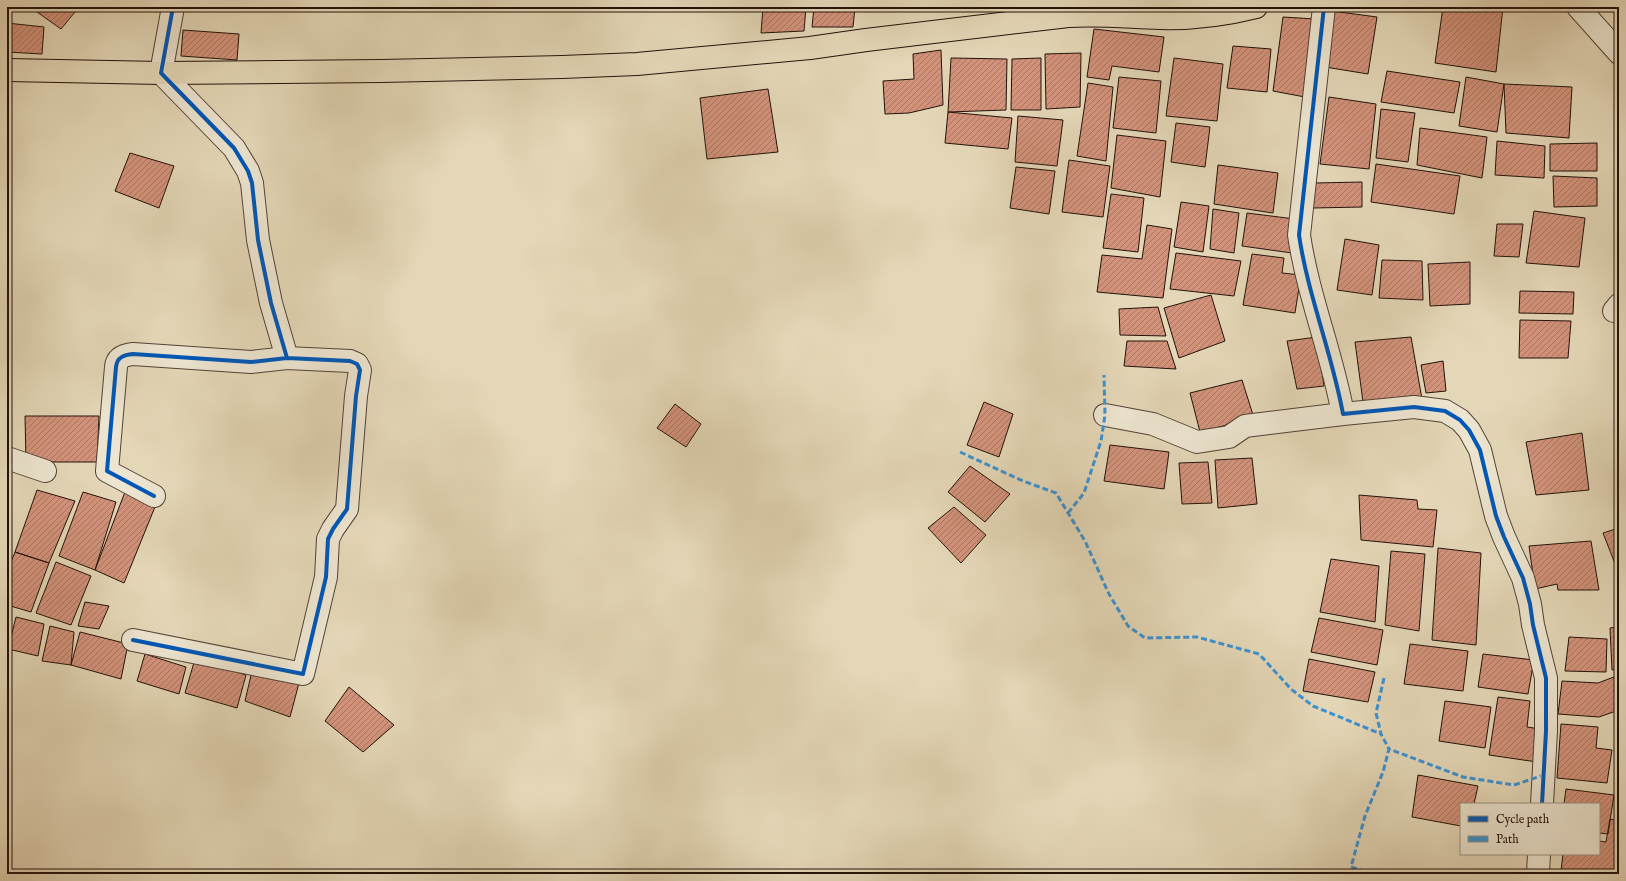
<svg xmlns="http://www.w3.org/2000/svg" width="1626" height="881" font-family="'IM FELL English',serif">
<style>
.building{fill:url(#building-hatch);stroke:#22120a}
.lines{fill:none;stroke-linecap:round;stroke-linejoin:round}
.minor-casing{stroke:#524335;stroke-width:24}
.major-casing{stroke:#22120a;stroke-width:24}
.minor{stroke:#ede5d0;stroke-width:22}
.major{stroke:#e4d7b7;stroke-width:22}
.quiet{stroke:#3b92d2;stroke-width:3;stroke-dasharray:6 3;stroke-linecap:butt}
.cycleway-casing{stroke:#ede5d0;stroke-width:6}
.cycleway{stroke:#0057b8;stroke-width:4}
</style>
<defs>
<pattern id="building-hatch" width="6" height="6" patternUnits="userSpaceOnUse"><rect width="6" height="6" fill="#d3937b"/><path d="M-1 1l2-2M0 6l6-6M5 7l2-2" fill="none" stroke="#ab7763"/></pattern>
</defs>
<rect width="100%" height="100%" fill="#e4d7b7"/>
<filter id="stains"><feTurbulence type="fractalNoise" baseFrequency=".005" numOctaves="4"/><feColorMatrix values="0 0 0 0 .2 0 0 0 0 .09 0 0 0 0 .02 0 0 0 .5 -.17"/></filter>
<radialGradient id="worn" r=".72"><stop offset=".6" stop-color="#630" stop-opacity="0"/><stop offset="1" stop-color="#630" stop-opacity=".3"/></radialGradient>
<path class="building" d="M30,7h49l-18,22z
M763,7h43l-2,24 -43,2z
M814,7h41l-2,20h-41z
M990,7h51v2z
M1443,7h60l-7,65 -61,-9z
M1332,11l45,6 -9,57 -43,-7z
M1283,17l32,2 -10,78 -32,-6z
M7,23l37,4 -2,27 -35,-2z
M1094,29l70,8 -5,35 -47,-6 -3,14 -22,-3z
M183,30l56,4 -2,26 -56,-4z
M1233,46l38,3 -4,43 -40,-4z
M941,50l2,55 -34,8 -24,1 -2,-33 31,-2 -1,-25z
M1081,53l-1,54 -34,2 -1,-55z
M951,58l56,1 -1,51 -58,2z
M1041,58v52h-30l1,-51z
M1174,58l49,6 -6,57 -51,-5z
M1387,71l73,11 -6,31 -73,-11z
M1119,77l42,4 -5,52 -43,-5z
M1466,77l38,7 -7,48 -38,-6z
M1088,83l25,4 -7,74 -29,-5z
M1504,84l68,3 -3,51 -63,-5z
M768,89l10,63 -71,7 -7,-61z
M1329,97l47,7 -7,65 -49,-5z
M1381,109l34,4 -7,49 -32,-4z
M948,112l64,6 -4,31 -63,-6z
M1018,116l45,4 -6,46 -42,-4z
M1176,123l34,4 -5,40 -34,-5z
M1420,128l67,9 -5,41 -65,-13z
M1117,135l49,6 -6,56 -49,-9z
M1497,141l48,5 -1,32 -49,-3z
M1597,143v28h-47v-27z
M130,153l44,13 -15,42 -44,-17z
M1069,160l41,6 -7,51 -41,-5z
M1376,164l84,12 -6,38 -83,-12z
M1218,165l60,8 -5,40 -59,-9z
M1016,167l39,4 -6,43 -39,-6z
M1553,176l44,2v28l-43,1z
M1362,182v25l-49,1 2,-25z
M1111,194l33,4 -6,54 -35,-4z
M1181,202l28,4 -6,46 -29,-5z
M1213,209l26,4 -5,40 -24,-4z
M1534,211l51,7 -6,49 -53,-4z
M1247,213l48,6 -3,34 -50,-7z
M1497,224h26l-4,33 -25,-1z
M1147,225l25,4 -9,69 -66,-6 5,-37 40,4z
M1345,239l34,6 -7,50 -35,-5z
M1176,253l65,8 -7,35 -64,-7z
M1252,254l32,4 -2,15 19,2 -6,38 -52,-8z
M1382,260l40,1 1,39 -44,-2z
M1470,262v42l-40,2 -2,-42z
M1520,291l54,1 -1,22 -54,-1z
M1211,295l14,46 -46,17 -15,-50z
M1158,307l8,29 -46,-1 -1,-26z
M1520,320l51,1 -3,37h-49z
M1317,337l7,49 -27,3 -10,-48z
M1411,337l11,62 -59,3 -8,-60z
M1127,341h40l9,28 -52,-3z
M1443,361l3,30 -20,2 -5,-28z
M1242,380l12,38 -54,14 -10,-39z
M984,402l29,12 -14,43 -32,-12z
M675,404l26,20 -15,23 -29,-19z
M25,416h74l-2,46h-71z
M1582,433l7,57 -53,5 -10,-53z
M1110,445l59,7 -5,37 -60,-8z
M1252,458l5,46 -39,4 -3,-48z
M1208,462l4,41 -30,1 -3,-41z
M970,466l40,28 -25,28 -37,-30z
M37,490l38,11 -26,62 -34,-11z
M83,492l33,10 -21,68 -36,-14z
M125,492l32,10 -33,81 -29,-13z
M1359,495l58,5 1,9 19,1 -4,37 -72,-7z
M954,507l32,28 -25,28 -33,-35z
M1619,528v46l-16,-41z
M1591,541l8,49h-41l-1,-6 -22,5 -6,-43z
M1438,548l43,5 -5,92 -44,-5z
M1391,551l34,3 -6,77 -34,-6z
M15,552l34,11 -18,49 -24,-7v-33z
M1331,559l48,7 -4,56 -55,-10z
M56,562l35,14 -20,49 -35,-12z
M85,602l24,4 -10,23 -21,-3z
M16,617l28,7 -6,32 -30,-7z
M1319,618l64,12 -6,35 -66,-13z
M50,626l24,6 -3,33 -29,-4z
M1619,627v42l-7,1 -2,-42z
M80,632l48,12 -7,35 -50,-14z
M1569,637l38,2 -1,33 -41,-1z
M1410,644l58,7 -5,40 -59,-7z
M145,654l41,13 -7,27 -42,-13z
M1483,654l51,6 -6,34 -50,-7z
M195,659l51,16 -9,33 -52,-15z
M1309,659l66,13 -7,30 -65,-11z
M252,671l47,12 -9,34 -45,-16z
M1619,675v35l-20,7 -41,-3 4,-33 36,2z
M349,687l45,38 -31,27 -38,-31z
M1498,697l32,4 -3,26 13,2 -3,33 -48,-7z
M1445,701l46,6 -6,41 -46,-7z
M1561,724l37,3 -2,21 16,2 -5,33 -50,-5z
M1418,775l60,11 -4,18h-13v22l-49,-9z
M1566,789l48,6 -6,39 -9,-1v-29h-35z
M1610,819l9,2v53h-41l-17,-3 2,-17h36v-13l7,1z"/>
<g class="lines">
<defs>
<path id="minor" d="M173,7l-12,66 73,75 14,23 4,12 6,57 13,63 16,55
M1324,7l-25,228c9,61 33,118 44,179l71,-7 31,4 15,9 9,10 11,20 16,66 8,21 19,41 7,26 3,21 13,53v53l-4,73
M1578,7l41,46
M1614,311l5,-6
M1105,415l48,9 44,18 32,-5 16,-11 98,-12
M7,458l38,13
M133,640l170,34 23,-97 2,-38 5,-10 14,-20 9,-113 4,-26 -3,-6 -7,-3 -63,-3 -36,4 -118,-8c-9,1 -16,3 -17,13l-9,104 47,25
M1538,874l1,-20"/>
<path id="major" d="M7,70l154,3 220,-2 181,-4 75,-3 173,-16 56,-8 202,-24c31,-2 60,1 91,2 33,1 65,-3 97,-11"/>
</defs>
<use href="#minor" class="minor-casing"/>
<use href="#major" class="major-casing"/>
<use href="#minor" class="minor"/>
<use href="#major" class="major"/>
<path class="quiet" d="M960,452l63,29 33,12 29,48 24,53 19,32 17,12 52,-1 62,17 32,35 22,17 68,28
M1068,513l16,-20 17,-52 4,-26 -1,-40
M1384,678l-8,35 5,21 8,15
M1374,874l-23,-7 14,-51 18,-44 6,-23 74,28 51,8 30,-10"/>
<defs>
<path id="cycleway" d="M173,7l-12,66 73,75 14,23 4,12 6,57 13,63 16,55
M1324,7l-25,228c9,61 33,118 44,179l71,-7 31,4 15,9 9,10 11,20 16,66 8,21 19,41 7,26 3,21 13,53v53l-4,73
M133,640l170,34 23,-97 2,-38 5,-10 14,-20 9,-113 4,-26 -3,-6 -7,-3 -63,-3 -36,4 -118,-8c-9,1 -16,3 -17,13l-9,104 47,25"/>
</defs>
<use href="#cycleway" class="cycleway-casing"/>
<use href="#cycleway" class="cycleway"/>
</g>
<rect width="1626" height="881" fill="none" stroke="#e4d7b7" stroke-width="24"/>
<rect x="8" y="8" width="1610" height="865" fill="none" stroke="#22120a" stroke-width="2"/>
<rect x="12" y="12" width="1602" height="857" fill="none" stroke="#22120a"/>
<rect x="1460" y="803" width="140" height="52" fill="#ede5d0" stroke="#9c9181"/>
<rect x="1468" y="816" width="20" height="6" fill="#0057b8" stroke="#9c9181"/>
<text x="1496" y="823" font-size="12" fill="#22120a">Cycle path</text>
<rect x="1468" y="836" width="20" height="6" fill="#3b92d2" stroke="#9c9181"/>
<text x="1496" y="843" font-size="12" fill="#22120a">Path</text>
<rect width="100%" height="100%" filter="url(#stains)"/>
<rect width="100%" height="100%" fill="url(#worn)"/>
</svg>
